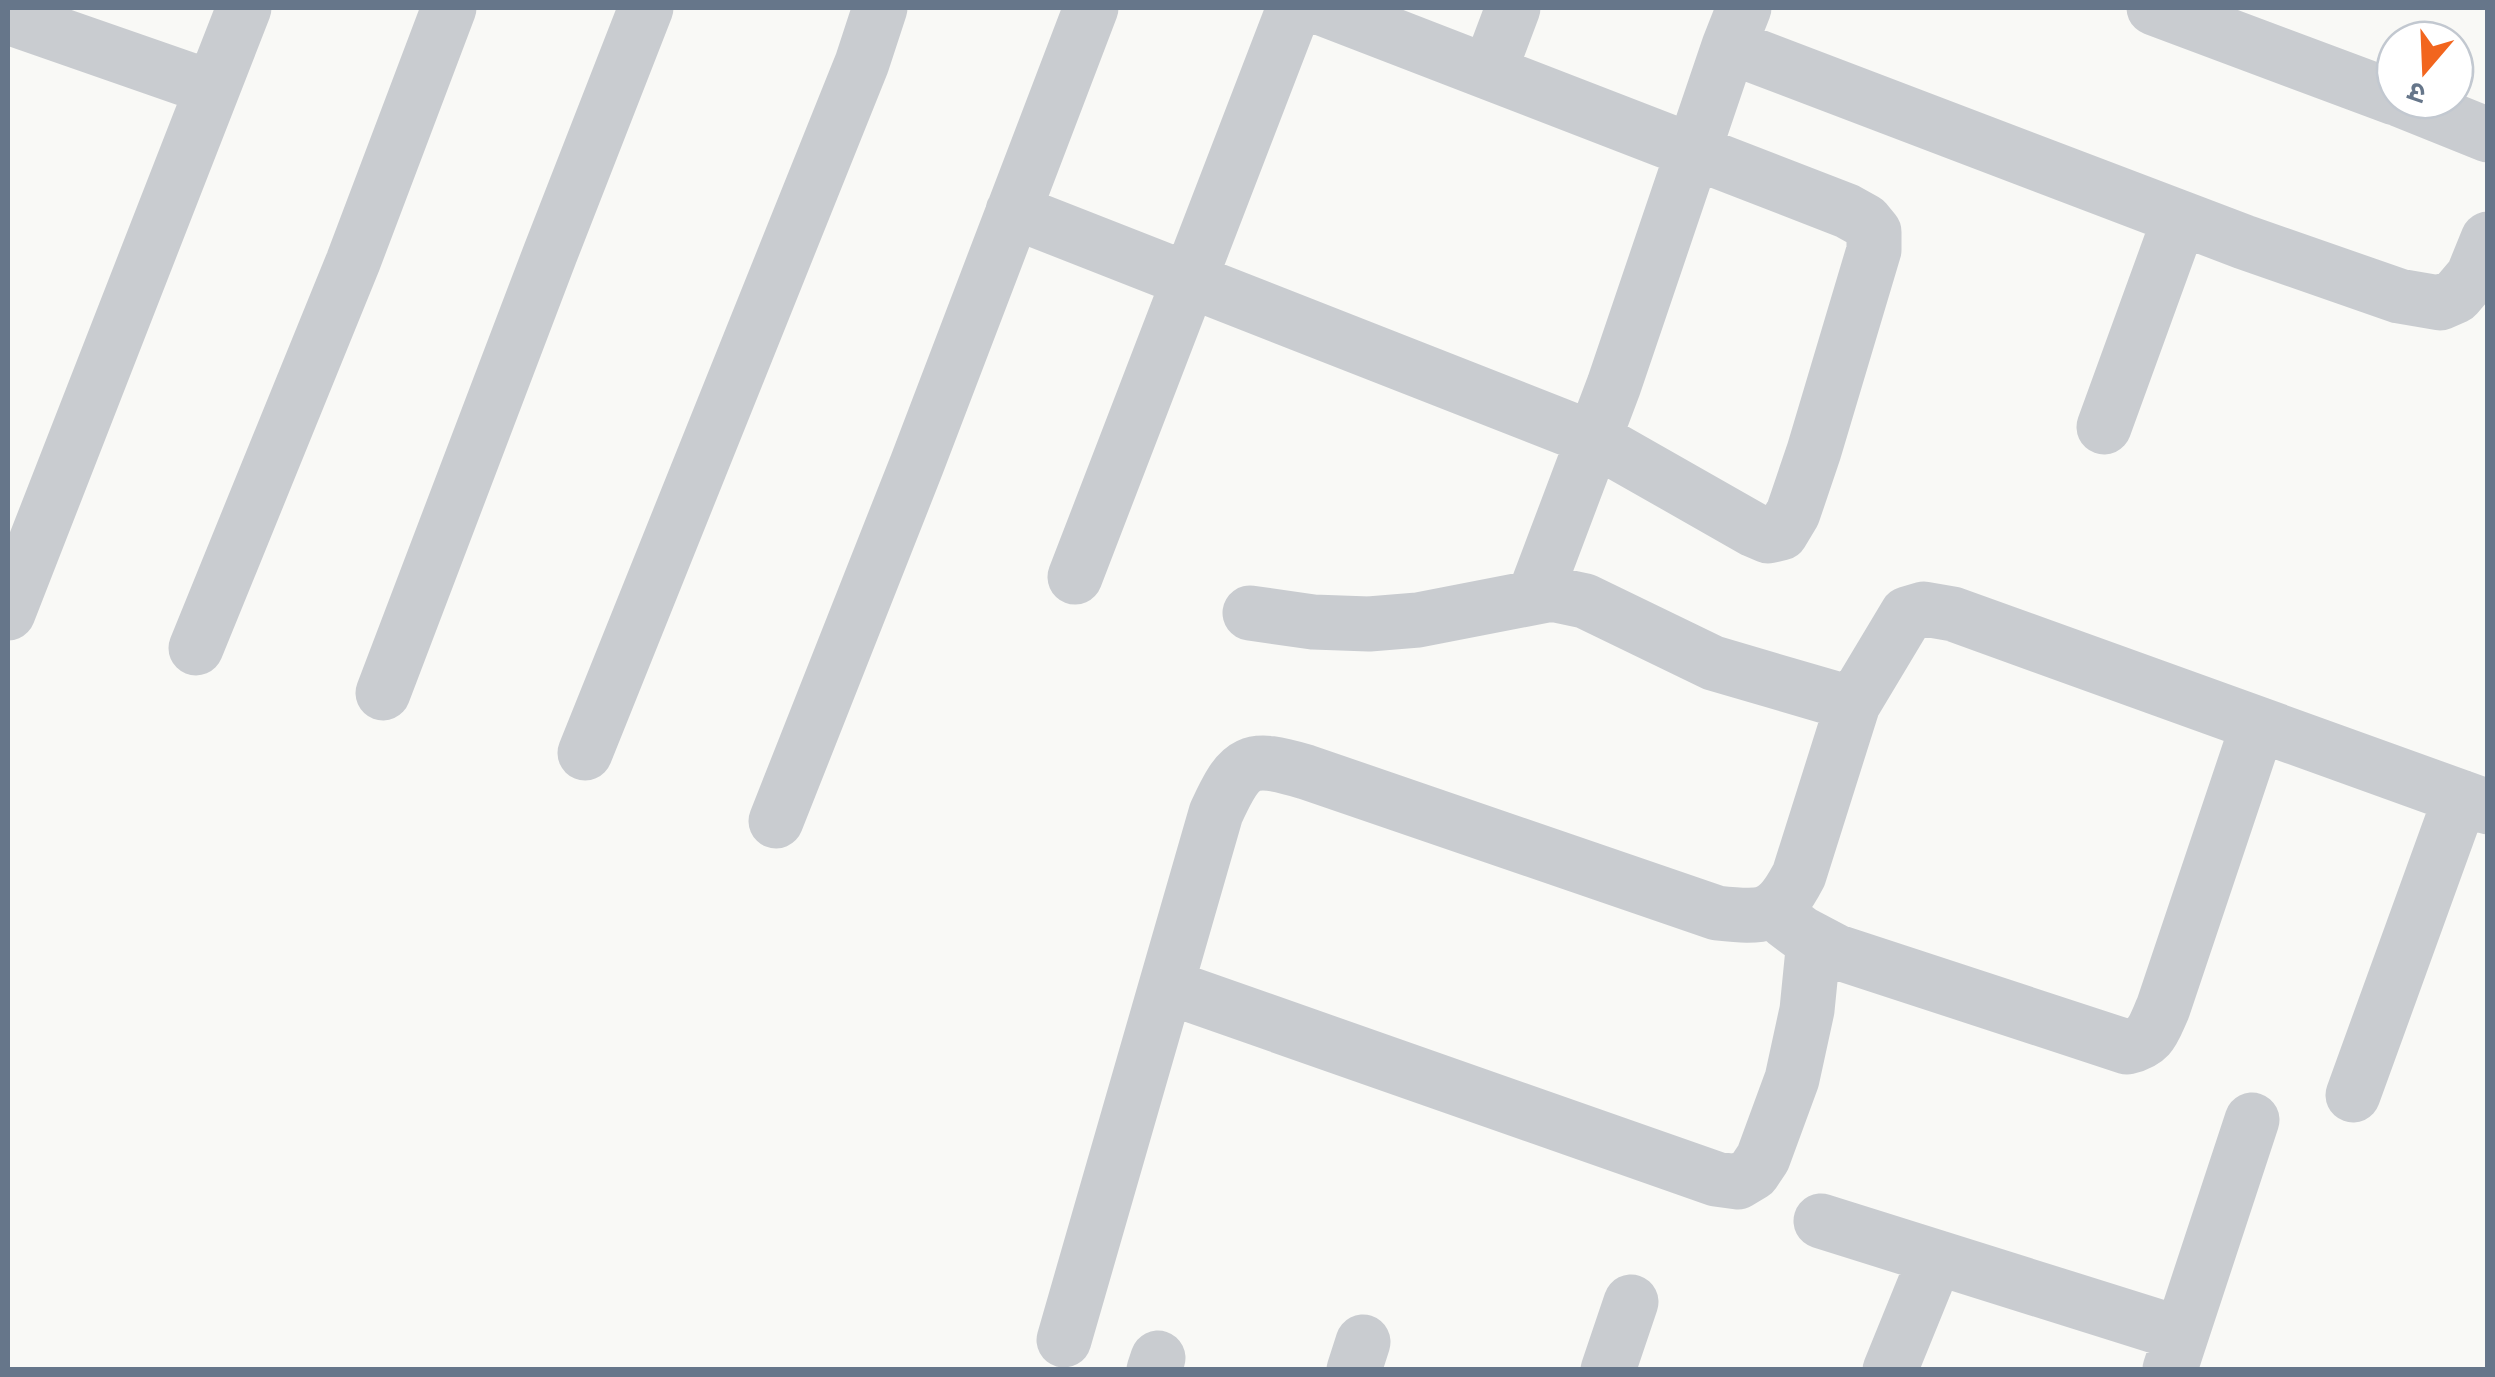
<svg xmlns="http://www.w3.org/2000/svg" width="2495" height="1377" font-family="Montserrat,'Noto Sans Devanagari',sans-serif">
<style>
.lines{fill:none;stroke-linecap:round;stroke-linejoin:round}
.minor{stroke:#c9ccd0;stroke-width:55}
</style>
<rect width="100%" height="100%" fill="#f9f9f6"/>
<g class="lines">
<path class="minor" d="M2154,8l241,90
M8,17l204,71
M1729,46l515,196 155,54 41,7 16,-7 17,-20 15,-37
M1489,72l24,-64
M2401,100l87,35
M1013,211l581,228 160,91 14,6 13,-3 12,-20 21,-62 60,-201v-18l-9,-11 -18,-10 -525,-203
M2104,427l76,-209
M1075,577l219,-569
M1534,597l80,-212 115,-339 15,-38
M8,613l236,-605
M1250,613l63,9 56,2 49,-4 134,-26 33,7 128,62 140,41
M196,648l157,-386 96,-254
M383,693l167,-439 96,-246
M585,753l277,-690 18,-55
M776,821l141,-357 174,-456
M1785,921l16,12 36,19 290,95c25,-6 26,-17 36,-39l95,-283
M1166,986l550,193 22,3 15,-9 10,-15 29,-79 15,-69 7,-70
M2353,1095l108,-298
M1821,1221l360,113
M1064,1340l152,-527c25,-54 32,-58 90,-41l411,141c47,5 59,6 82,-38l54,-171 54,-90 17,-5 29,5 535,193
M2170,1369l82,-249
M1154,1370l4,-12
M1354,1370l9,-28
M1608,1370l23,-68
M1890,1370l46,-113"/>
</g>
<rect width="2495" height="1377" fill="none" stroke="#66768a" stroke-width="20"/>
<g transform="translate(2425 70) rotate(199)"><circle r="48" fill="#ffffff" stroke="#c2c8d0" stroke-width="2.5"/>
<path d="M0-8L18 38L0 25L-18 38Z" fill="#f2651e"/>
<text y="-15" font-size="28" font-weight="bold" text-anchor="middle" fill="#66768a">उ</text>
</g>
</svg>
